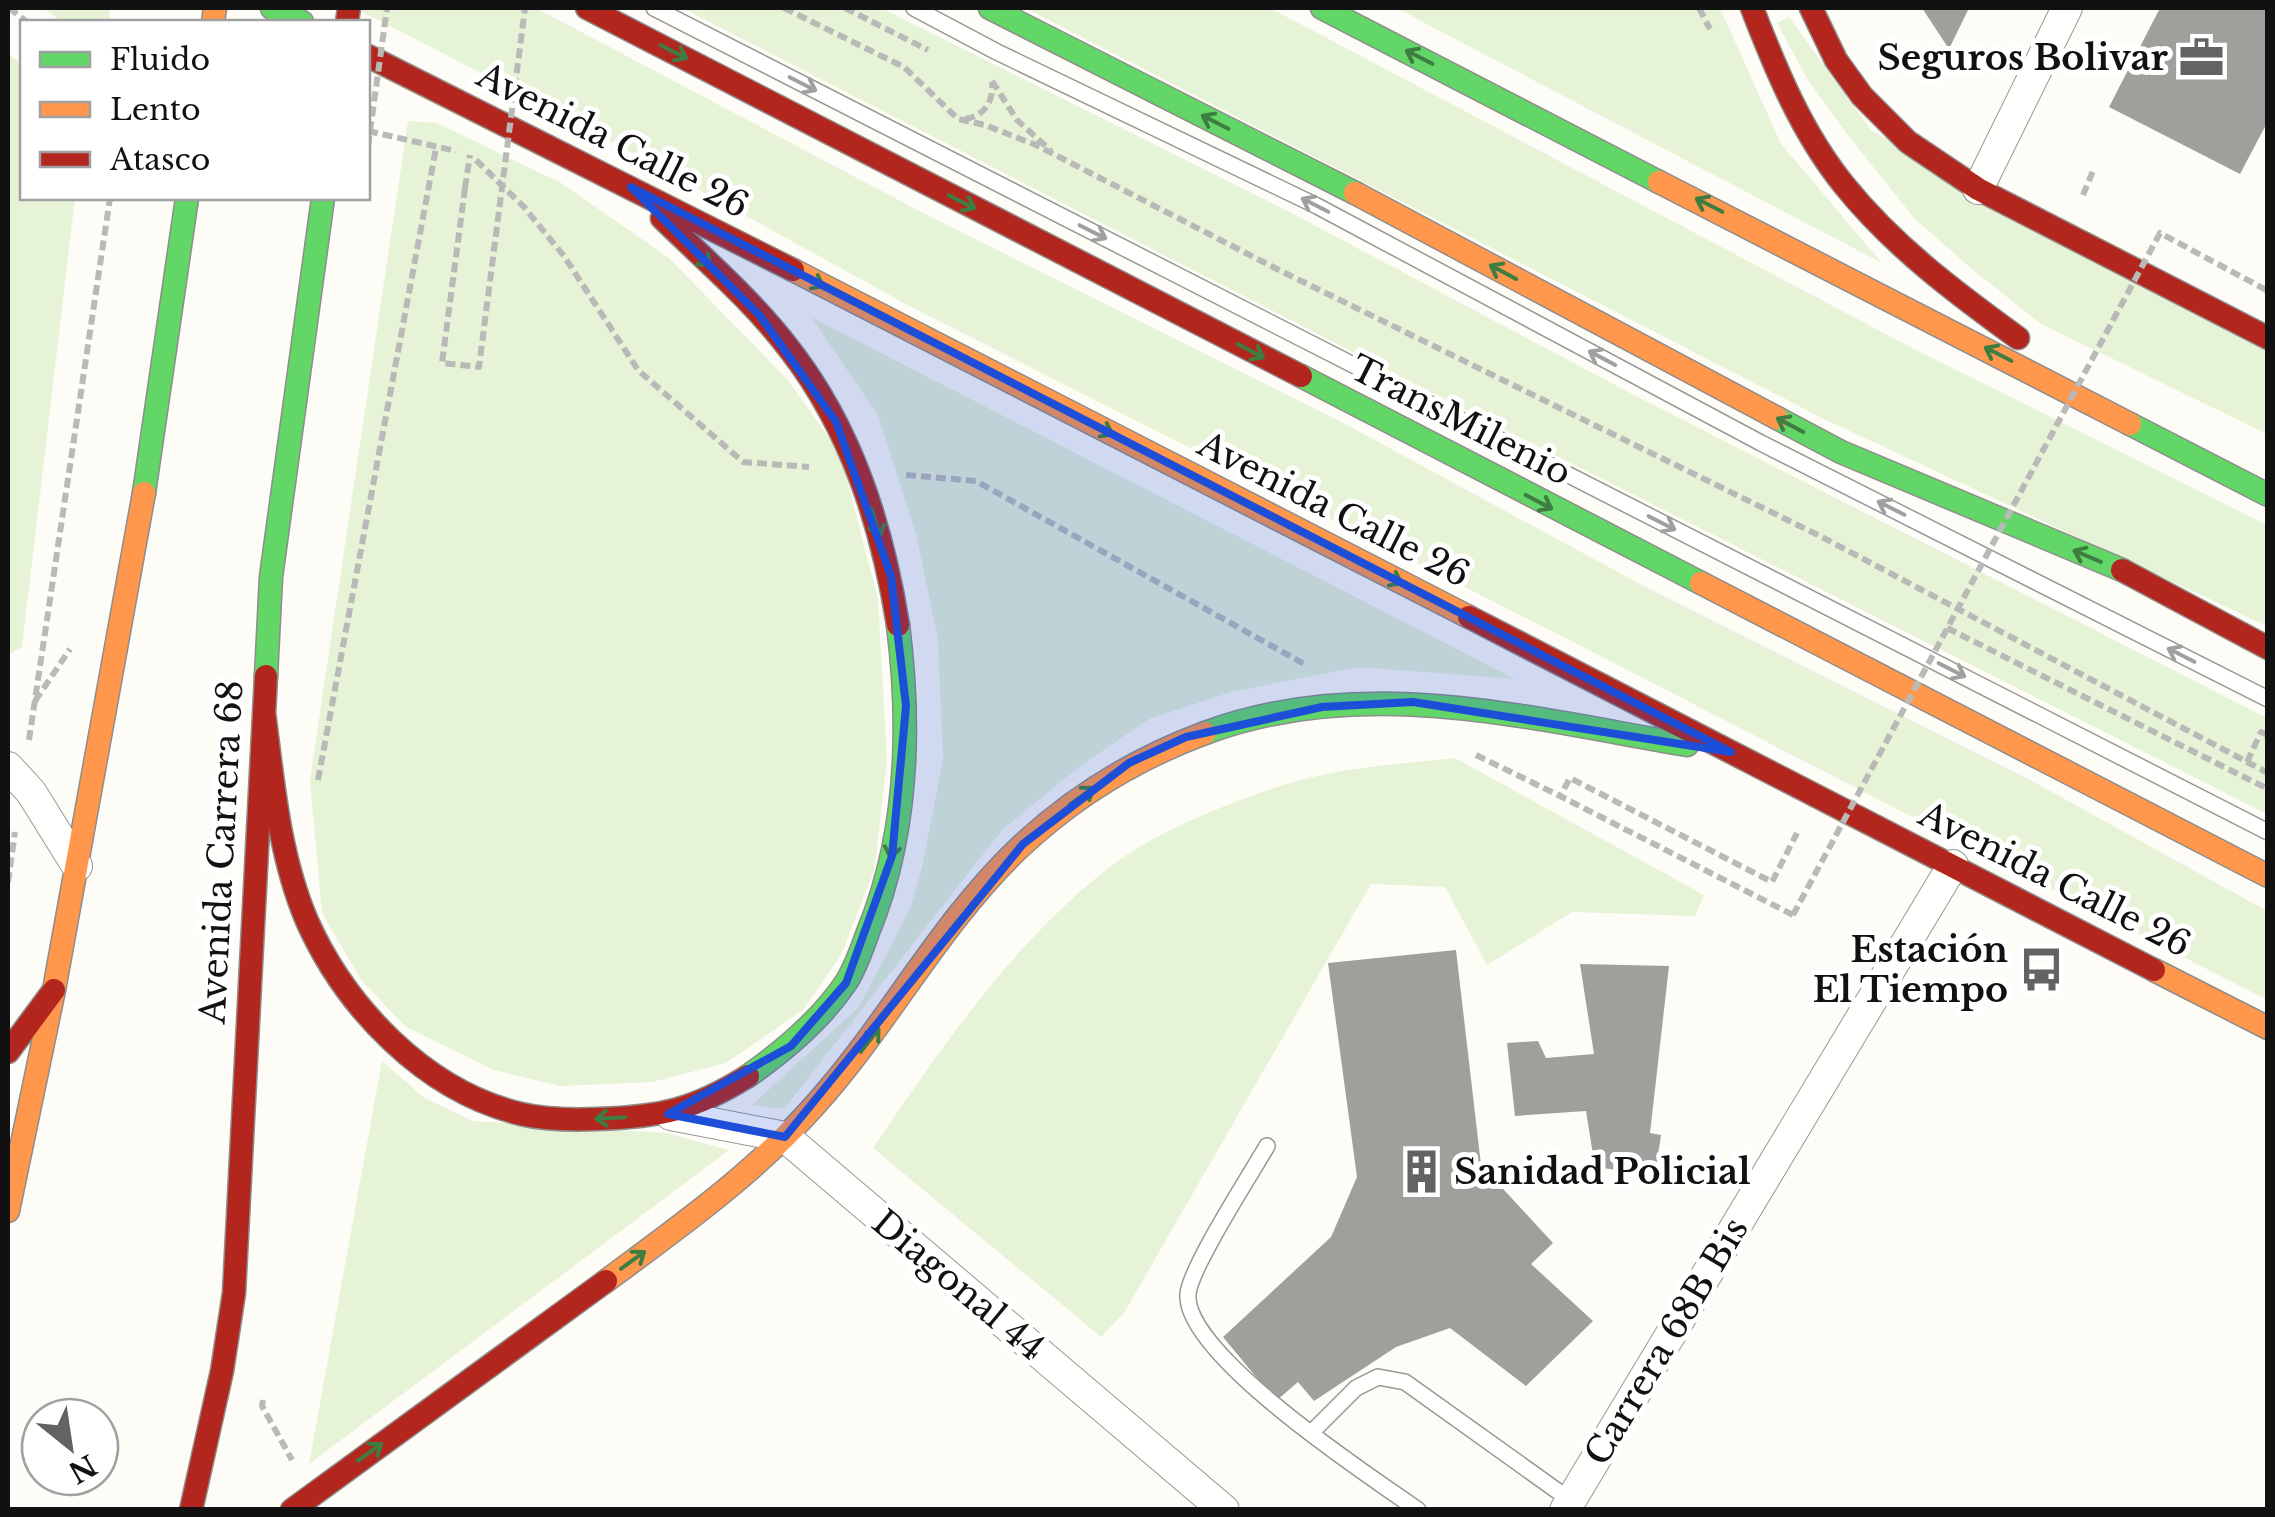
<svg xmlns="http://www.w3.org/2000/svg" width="2275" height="1517" font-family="'Libre Baskerville',serif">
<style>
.green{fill:#e7f3d7}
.building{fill:#a19f9c}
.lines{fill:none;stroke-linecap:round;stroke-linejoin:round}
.lane-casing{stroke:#979795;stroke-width:18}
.street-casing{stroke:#979795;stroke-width:32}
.fast-casing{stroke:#8e8d8b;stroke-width:25}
.slow-casing{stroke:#8e8d8b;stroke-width:25}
.jam-casing{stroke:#8e8d8b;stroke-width:25}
.path{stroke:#b9b9b8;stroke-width:6;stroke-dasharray:10 5;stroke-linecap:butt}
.lane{stroke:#fffffe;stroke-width:15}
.street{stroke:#fffffe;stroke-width:30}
.fast{stroke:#63d668;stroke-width:22}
.slow{stroke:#ff974d;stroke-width:22}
.jam{stroke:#b3261e;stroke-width:22}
.path-bridge{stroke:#b9b9b8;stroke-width:6;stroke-dasharray:10 5;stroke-linecap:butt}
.oneway{stroke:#3e7d41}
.oneway2{stroke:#a0a09f}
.marked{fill:#1d4ed8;fill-opacity:0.2;stroke:#1d4ed8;stroke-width:8;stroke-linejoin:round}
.labels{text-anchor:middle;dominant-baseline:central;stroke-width:10;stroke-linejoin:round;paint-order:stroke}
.poi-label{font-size:35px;font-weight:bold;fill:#111;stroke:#fff;text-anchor:end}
.street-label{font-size:35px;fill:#111;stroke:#fff}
</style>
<rect width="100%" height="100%" fill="#fdfcf7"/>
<path class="green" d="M43,8h67l-1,14h-47z
M355,8h181l389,206 411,205 302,164 394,198 235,130v89l-719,-371 -635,-321 -339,-187z
M682,8h199l401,200 352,187 633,323v96l-770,-388z
M1025,8h245l642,340 355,177v101l-445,-208z
M1396,8h324l61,136 101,119z
M1789,17l82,113 396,221v83l-226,-110 -68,-54 -58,-51 -68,-85 -39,-54 -31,-57z
M8,54l14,10v134h53l-53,449 -14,8z
M408,121l29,2 124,60 108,75 118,121 53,74 38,146 9,163 -13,109 -33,84 -38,55 -77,53 -74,19 -92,4 -66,-16 -88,-43 -45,-47 -39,-67 -12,-133z
M811,317l704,362 -157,-12 -127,25 -82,27 -70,48 -77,63 -218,279 -32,-4 107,-98 52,-100 12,-44 20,-104 -5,-120 -22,-105 -38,-119z
M1455,758l249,137 -9,21 -123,-4 -85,53 -42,-78 -74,-3 -247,429 -23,24 -228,-189c70,-103 144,-212 245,-287 44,-32 120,-62 172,-78 54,-16 110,-19 165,-25z
M382,1061l41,36 49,24 194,12 63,17 -420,314z"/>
<path class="building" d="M1922,8h47l-20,41z
M2160,8h108v113l-28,53 -131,-67z
M1456,950l25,215 72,78 -22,21 62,57 -67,65 -76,-58 -54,19 -82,54 -16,-19 -22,19 -53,-64 108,-100 26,-60 -29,-214z
M1580,964l89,2 -19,167 11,2 -6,40 -60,-8 -9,-56 -71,5 -8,-73 31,-2 8,17 48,-4z"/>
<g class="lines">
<defs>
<path id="lane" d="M654,8l1614,824
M914,8l83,44 320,154 444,237 507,256
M1267,1146c-16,28 -77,122 -79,148 -5,60 183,183 230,216
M1311,1433l45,-45 22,-11 27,5 165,118"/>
<path id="street" d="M1978,189l89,-181
M8,767l23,25 46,74
M671,1115l114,22 439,373
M1565,1510l388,-645"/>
<path id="fast" d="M272,8l30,14
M990,8l365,185
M1322,8l337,174
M1301,376l400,207
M1777,418l64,34 281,118
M2130,424l138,71
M144,493l43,-295
M266,676l5,-99 52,-379
M1205,733c158,-59 322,-15 482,12
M748,1076c37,-26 74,-57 99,-95 9,-15 15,-32 21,-49 40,-97 43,-204 30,-307"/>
<path id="slow" d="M213,22l2,-14
M1659,182l471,242
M1355,193l422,225
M793,270l676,347
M1701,583l567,293
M2154,970l114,58
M8,1211l46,-221 90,-497
M606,1281c73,-54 149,-108 209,-176 73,-81 125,-182 204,-257 54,-51 116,-89 186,-115"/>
<path id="jam" d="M587,8l714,368
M1752,8c24,62 50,125 92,177 49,61 112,108 174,153
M1811,8l25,52 26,36 46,46 70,47 290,149
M347,22l2,-14
M368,56l425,214
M662,218c44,43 91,83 128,132 62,80 92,176 108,275
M2122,570l146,78
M1469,617l685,353
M264,712c9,70 15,143 43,209 39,87 118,170 214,193 25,6 51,6 76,5 63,-2 97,-9 151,-43
M8,1052l46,-62
M191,1510l31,-139 12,-78 32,-617
M292,1510l314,-229"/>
</defs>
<use href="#lane" class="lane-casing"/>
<use href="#street" class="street-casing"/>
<use href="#fast" class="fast-casing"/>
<use href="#slow" class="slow-casing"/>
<use href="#jam" class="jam-casing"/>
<path class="path" d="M9,8l18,14
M784,8l120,59 54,52 27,6 51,20 239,123 545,268 448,237
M845,8l83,42
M1699,8l11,21
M992,81l25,39 34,31
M965,119c19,-3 29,-17 27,-37
M368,131l88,20
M476,160l48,47 40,49 74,114 105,92 66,5
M465,188l5,-33
M2083,195l10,-24
M906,475l70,6 330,184
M1947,628l321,161
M35,701l35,-52
M29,740l81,-542
M1476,755l84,41
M2247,762l14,-30 7,3
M318,780l118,-632
M8,882l7,-50
M1793,915l-233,-119 10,-18 202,104 25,-49
M263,1400l-1,6 30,54"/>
<use href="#lane" class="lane"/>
<use href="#street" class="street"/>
<use href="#fast" class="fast"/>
<use href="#slow" class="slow"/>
<use href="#jam" class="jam"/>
<path class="path-bridge" d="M368,146l19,-138
M465,188l-23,175 37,4 46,-359
M1793,915l367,-682 108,58"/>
</g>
<defs><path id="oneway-shaft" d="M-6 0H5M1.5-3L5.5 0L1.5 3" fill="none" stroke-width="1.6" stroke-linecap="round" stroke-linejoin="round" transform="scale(2.5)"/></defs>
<g class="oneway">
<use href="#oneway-shaft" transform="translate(674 52) rotate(27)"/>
<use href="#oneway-shaft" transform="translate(1419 57) rotate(-153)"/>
<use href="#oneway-shaft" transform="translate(1215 122) rotate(-153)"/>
<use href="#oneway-shaft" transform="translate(962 202) rotate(27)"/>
<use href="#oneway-shaft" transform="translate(1709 205) rotate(-153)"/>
<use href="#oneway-shaft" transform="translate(700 256) rotate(45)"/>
<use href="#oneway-shaft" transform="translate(1503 272) rotate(-152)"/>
<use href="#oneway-shaft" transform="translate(811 280) rotate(27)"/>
<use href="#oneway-shaft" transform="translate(1251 351) rotate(28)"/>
<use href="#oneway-shaft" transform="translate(1998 354) rotate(-153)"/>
<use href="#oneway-shaft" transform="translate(1790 425) rotate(-152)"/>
<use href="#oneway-shaft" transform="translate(1100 428) rotate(27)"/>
<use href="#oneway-shaft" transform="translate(1539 502) rotate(28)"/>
<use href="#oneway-shaft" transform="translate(876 523) rotate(74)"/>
<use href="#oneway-shaft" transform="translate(2087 556) rotate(-157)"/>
<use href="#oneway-shaft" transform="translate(1389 577) rotate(27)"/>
<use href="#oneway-shaft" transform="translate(1082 796) rotate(-35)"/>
<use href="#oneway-shaft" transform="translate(893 844) rotate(100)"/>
<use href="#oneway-shaft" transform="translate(870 1040) rotate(-52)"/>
<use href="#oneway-shaft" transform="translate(610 1118) rotate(177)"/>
<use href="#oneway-shaft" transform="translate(633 1260) rotate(-36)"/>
<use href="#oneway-shaft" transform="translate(370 1452) rotate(-36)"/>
</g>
<g class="oneway2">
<use href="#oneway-shaft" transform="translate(803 84) rotate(27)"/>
<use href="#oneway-shaft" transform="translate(1315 205) rotate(-153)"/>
<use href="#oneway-shaft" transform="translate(1093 232) rotate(27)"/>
<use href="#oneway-shaft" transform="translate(1602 358) rotate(-152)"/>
<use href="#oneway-shaft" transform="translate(1891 508) rotate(-153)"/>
<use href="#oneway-shaft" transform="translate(1662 523) rotate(27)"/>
<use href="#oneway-shaft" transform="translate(2181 655) rotate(-153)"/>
<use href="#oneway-shaft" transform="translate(1952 670) rotate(27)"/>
</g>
<path class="marked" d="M631,187l1100,565 -318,-50 -91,5 -136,30 -57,26 -106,81 -238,293 -117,-23 123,-68 55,-63 46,-127 14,-150 -15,-130 -55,-154 -76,-106z"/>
<defs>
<symbol id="office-bare" viewBox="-9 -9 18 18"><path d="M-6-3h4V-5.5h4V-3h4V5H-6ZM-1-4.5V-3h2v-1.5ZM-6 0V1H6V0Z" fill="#646362" stroke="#fff" stroke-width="2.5" paint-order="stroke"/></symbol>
<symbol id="bus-bare" viewBox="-9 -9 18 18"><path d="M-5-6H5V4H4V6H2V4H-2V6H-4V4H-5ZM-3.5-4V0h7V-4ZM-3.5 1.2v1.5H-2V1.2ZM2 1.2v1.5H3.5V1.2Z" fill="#646362" stroke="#fff" stroke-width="2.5" paint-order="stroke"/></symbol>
<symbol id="building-bare" viewBox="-9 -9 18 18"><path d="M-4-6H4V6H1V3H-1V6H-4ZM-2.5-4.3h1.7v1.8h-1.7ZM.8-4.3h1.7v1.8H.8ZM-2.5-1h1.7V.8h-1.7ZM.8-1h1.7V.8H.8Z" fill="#646362" stroke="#fff" stroke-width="2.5" paint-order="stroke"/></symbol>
</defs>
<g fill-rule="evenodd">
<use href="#office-bare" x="2170" y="26" width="63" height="63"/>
<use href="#bus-bare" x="2010" y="938" width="63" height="63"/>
<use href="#building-bare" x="1390" y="1140" width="63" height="63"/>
</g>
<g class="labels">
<g class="poi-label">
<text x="2168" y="57">Seguros Bolivar</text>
<text x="2008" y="949">Estación<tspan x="2008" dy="40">El Tiempo</tspan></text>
<text x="1454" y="1171" text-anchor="start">Sanidad Policial</text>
</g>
<g class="street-label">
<text transform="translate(613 140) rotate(27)">Avenida Calle 26</text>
<text transform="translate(1461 420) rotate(27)">TransMilenio</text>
<text transform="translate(1334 509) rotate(27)">Avenida Calle 26</text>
<text transform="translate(221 852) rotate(-87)">Avenida Carrera 68</text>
<text transform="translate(2055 879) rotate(27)">Avenida Calle 26</text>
<text transform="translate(959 1285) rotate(40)">Diagonal 44</text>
<text transform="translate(1666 1341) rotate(-59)">Carrera 68B Bis</text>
</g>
</g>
<rect width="2275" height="1517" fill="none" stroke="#111111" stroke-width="20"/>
<rect x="20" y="20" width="350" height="180" fill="#ffffff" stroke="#a0a0a0" stroke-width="2.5"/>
<rect x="40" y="52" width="50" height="15" fill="#63d668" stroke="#a0a0a0" stroke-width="2.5"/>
<text x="110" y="70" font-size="30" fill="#111111">Fluido</text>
<rect x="40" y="102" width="50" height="15" fill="#ff974d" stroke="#a0a0a0" stroke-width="2.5"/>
<text x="110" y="120" font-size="30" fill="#111111">Lento</text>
<rect x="40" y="152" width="50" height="15" fill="#b3261e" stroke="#a0a0a0" stroke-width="2.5"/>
<text x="110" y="170" font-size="30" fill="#111111">Atasco</text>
<g transform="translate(70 1447) rotate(150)"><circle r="48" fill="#ffffff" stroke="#a0a0a0" stroke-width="2.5"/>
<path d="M0-8L18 38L0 25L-18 38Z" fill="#646362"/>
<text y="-15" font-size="28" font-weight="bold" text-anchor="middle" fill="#111111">N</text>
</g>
</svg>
